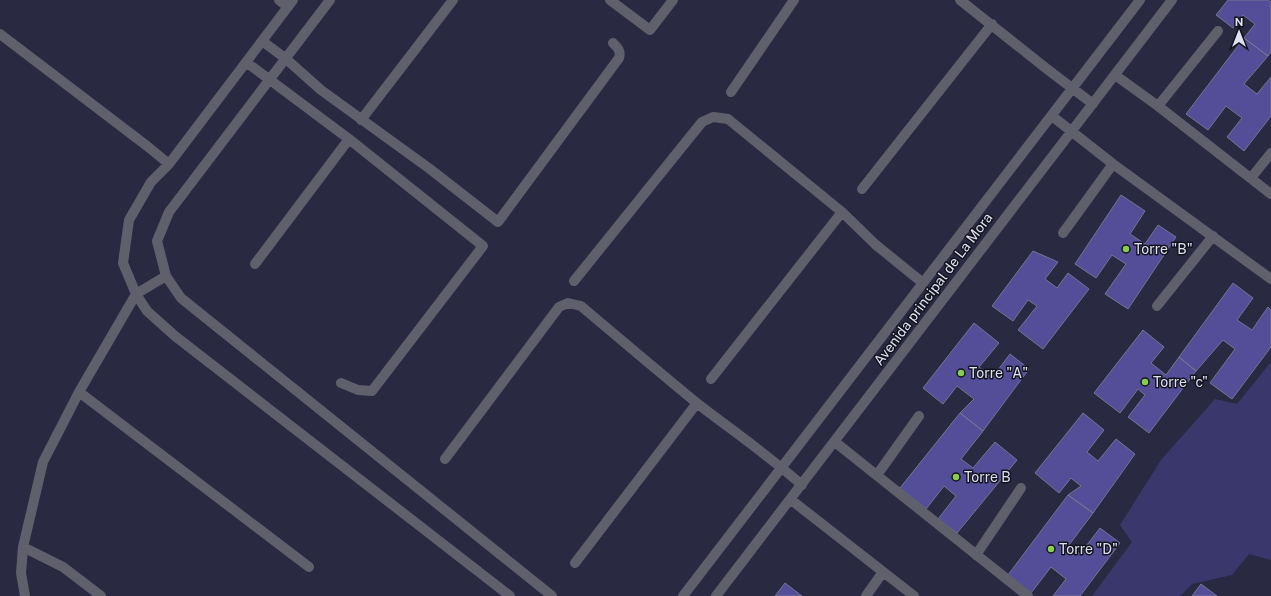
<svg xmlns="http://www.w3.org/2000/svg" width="1271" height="596" font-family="'Public Sans',sans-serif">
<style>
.green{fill:#3a376c}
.building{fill:#534e97;stroke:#747592}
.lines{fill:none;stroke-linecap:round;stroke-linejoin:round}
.minor{stroke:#60606d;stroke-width:10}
.poi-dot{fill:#85cf4d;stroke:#13131e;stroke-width:1.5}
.labels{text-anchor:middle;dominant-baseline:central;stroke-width:3;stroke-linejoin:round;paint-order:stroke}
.poi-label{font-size:14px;fill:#e0e1f1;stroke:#13131e;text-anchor:start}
.street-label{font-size:14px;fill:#e0e1f1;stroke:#13131e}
</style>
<rect width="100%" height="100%" fill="#292942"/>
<path class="green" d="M1271,362v198l-22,-6 -17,21 -40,9 -12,12h-88l40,-54 -12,-17 41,-65 54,-61 22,5z"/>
<path class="building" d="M1228,0h40l3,2v50l-3,4 -24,-18 11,-14 -12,-9 -10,13 -17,-13z
M1244,38l24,18 -24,28 13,10 14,-17v39l-27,35 -17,-14 15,-19 -16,-12 -18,24 -22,-16z
M1121,195l24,16 -15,23 15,10 13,-19 18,12 -48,72 -23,-15 21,-30 -14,-9 -16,23 -21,-14z
M1033,251l25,11 -13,17 12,9 11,-15 21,16 -46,60 -25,-19 19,-24 -9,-6 -15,21 -21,-15z
M1233,283l20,15 -16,22 15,10 16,-23 3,3v37l-39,52 -22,-16 25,-34 -12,-9 -27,31 -17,-14z
M974,323l25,20 -20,24 13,11 18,-24 19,15 -46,62 -23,-18 14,-14 -17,-13 -14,18 -20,-16z
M1143,330l21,17 -13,16 15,12 13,-18 17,14 -47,62 -21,-16 17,-22 -7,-6 -18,24 -26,-20z
M960,413l23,18 -22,28 12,9 22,-26 22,18 -60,73 -19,-14 18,-23 -12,-10 -18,23 -26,-21z
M1083,413l21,17 -17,22 11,9 18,-22 19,15 -42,59 -25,-18 13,-9 -10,-8 -12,15 -24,-20z
M1068,495l25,18 -24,32 11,9 20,-26 20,15 -40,53h-27l13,-17 -15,-12 -20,26 -23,-18z
M785,583l17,13h-27z
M1201,584l16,12h-25z"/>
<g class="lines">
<path class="minor" d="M279,0l9,7
M293,0l-124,164 -18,18 -22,38 -6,43 13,31 11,17 28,25 335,260
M330,0l-161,212 -12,29 9,35 15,22 371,298
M610,0l40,30 23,-30
M960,0l87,69 46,35
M0,34l147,112 22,18
M262,41l23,17 36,32 109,79 68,53 121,-164c2,-7 -1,-10 -6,-15
M246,62l103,77 -94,125
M1115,75l43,31 113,88
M731,92l63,-92
M1158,106l60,-75
M1052,116l61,48 158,115
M361,120l92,-120
M1251,178l20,-25
M862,189l130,-165
M1063,233l50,-69
M574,281l128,-159 11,-5 15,2 114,93 34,33 47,38
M1157,306l56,-70
M711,379l131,-167
M341,383l17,7 14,1 111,-145 -134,-107
M79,392l230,175
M835,442l193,154
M445,459l114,-152 9,-4 13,3c39,33 78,66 117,98 35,27 71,52 104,81
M877,475l42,-59
M790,499l124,97
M23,547l40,20 38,29
M976,555l45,-67
M575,563l122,-160
M25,596l-4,-23 2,-26 20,-85 36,-70 57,-98 30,-18
M683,596l457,-596
M716,596l456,-596
M866,596l17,-24"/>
</g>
<g class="poi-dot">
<circle cx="1126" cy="249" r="4"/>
<circle cx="961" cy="373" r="4"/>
<circle cx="1145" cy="382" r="4"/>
<circle cx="956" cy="477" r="4"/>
<circle cx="1051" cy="549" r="4"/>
</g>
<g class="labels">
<g class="poi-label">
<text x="1134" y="249">Torre "B"</text>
<text x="969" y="373">Torre "A"</text>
<text x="1153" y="382">Torre "c"</text>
<text x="964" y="477">Torre B</text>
<text x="1059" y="549">Torre "D"</text>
</g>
<g class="street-label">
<text transform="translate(933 289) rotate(-53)">Avenida principal de La Mora</text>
</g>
</g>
<g transform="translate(1239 32)" stroke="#13131e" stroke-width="3" paint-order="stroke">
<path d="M0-3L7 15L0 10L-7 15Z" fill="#e0e1f1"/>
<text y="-6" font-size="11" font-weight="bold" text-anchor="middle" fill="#e0e1f1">N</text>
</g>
</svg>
